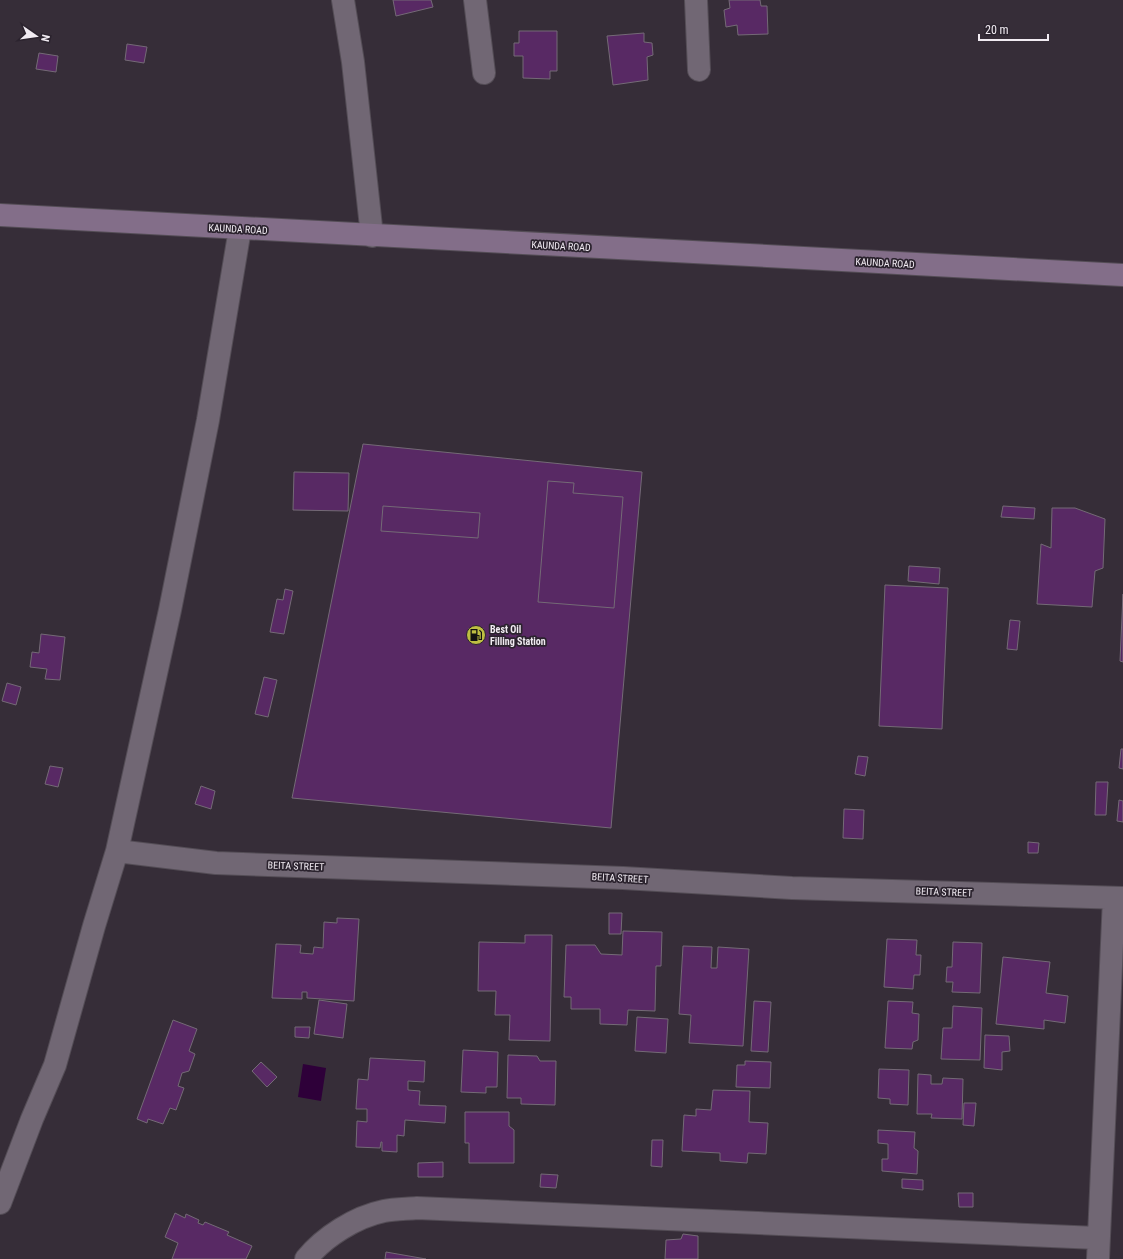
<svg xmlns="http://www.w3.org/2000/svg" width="1123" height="1259" font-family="'Roboto Condensed',sans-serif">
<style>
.water{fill:#2e0039}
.building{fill:#582964;stroke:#746a76}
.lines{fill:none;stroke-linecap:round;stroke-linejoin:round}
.street-casing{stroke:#544d56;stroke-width:24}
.secondary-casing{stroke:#544d56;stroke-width:24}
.street{stroke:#716774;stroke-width:22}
.secondary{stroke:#836e89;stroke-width:22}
.labels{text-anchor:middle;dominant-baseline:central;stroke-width:3.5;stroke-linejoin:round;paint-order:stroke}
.street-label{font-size:10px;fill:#f1ebf2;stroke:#2b232e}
.poi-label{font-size:10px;font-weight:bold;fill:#f1ebf2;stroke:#2b232e;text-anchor:start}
</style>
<rect width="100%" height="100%" fill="#362d38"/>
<path class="water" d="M303,1064l23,4 -5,33 -23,-4z"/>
<path class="building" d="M393,0h38l2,7 -37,9z
M729,0h31l1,6h6l1,28 -30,1 -1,-10 -11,2 -2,-17 6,-2z
M519,31h38v40h-7v8l-27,-1v-22h-9v-13h5z
M644,33v9l8,1 1,12 -6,2 1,23 -35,5 -6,-49z
M127,44l20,3 -3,16 -19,-3z
M39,53l19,3 -2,16 -20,-3z
M363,444l279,28 -31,356 -319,-30z
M294,472l55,1 -1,38 -55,-1z
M548,481l26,2 -1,10 50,4 -9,111 -76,-6z
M383,506l97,7 -2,25 -97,-7z
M1003,506l32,2 -1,11 -33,-2z
M1052,508h23l30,11 -2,49 -8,3 -3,36 -55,-3 4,-60 10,4z
M909,566l31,2 -1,16 -31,-3z
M885,585l63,3 -6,141 -63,-3z
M285,589l8,2 -9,43 -14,-2 7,-33 6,1z
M1123,594v68l-3,-1z
M1010,620l10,1 -3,29 -10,-1z
M41,634l24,3 -5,43 -15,-1 2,-10 -17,-2 2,-15 7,1z
M264,677l13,3 -9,37 -13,-3z
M7,683l14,4 -5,18 -14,-4z
M1121,749h2v20l-4,-1z
M858,756l10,1 -3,19 -10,-2z
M50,766l13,2 -5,19 -13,-3z
M1096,782h12l-2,33h-11z
M201,786l14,5 -4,18 -16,-5z
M1119,800l4,1v21l-6,-1z
M844,809l20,1 -1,29 -20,-1z
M1028,842l11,1 -1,10h-10z
M609,913h13l-1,21h-12z
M337,918l22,1 -5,82 -47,-3v-6h-5v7l-30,-1 4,-54 25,1 -1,8 13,1 1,-7 9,1 1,-26 13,1z
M623,931l39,1 -1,34h-5l-1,45 -27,-1 -1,15 -27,-1v-15h-29v-12h-7l2,-52h29l6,9 21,1z
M525,935h27l-2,106 -41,-1 1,-25h-15l1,-24h-18l1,-49 46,1z
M887,939l30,1 -1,15h5l-1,20h-6l-1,14 -29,-2z
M953,942l29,1 -2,50 -28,-1 1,-10h-7l1,-15h5z
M683,946l29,1 -1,21h6l1,-21 31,2 -6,97 -54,-3 2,-28 -12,-1z
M1003,957l47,5 -4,31 22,3 -3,27 -21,-3v9l-48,-5z
M319,1000l28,4 -4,34 -29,-4z
M754,1001l17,1 -3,50 -17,-1z
M888,1001l25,1 -1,11 7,1 -1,26 -5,2 -1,7 -27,-1z
M953,1006l29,2 -2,52 -39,-1 2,-31h9z
M637,1017l31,2 -2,34 -31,-2z
M173,1020l24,9 -8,22 6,3 -6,17 -7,2 -4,13 6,2 -8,22 -6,-2 -7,16 -15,-5 -1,4 -10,-4z
M295,1027h15l-1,11 -14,-1z
M985,1035l24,1 1,15 -8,1v18l-18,-2z
M463,1050l35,2 -1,35h-11v6l-25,-1z
M508,1055l29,1 3,5h16l-1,44 -34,-1v-6h-14z
M370,1058l55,3 -1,21 -16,-1v9l12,1 -1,14 27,1 -1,17 -40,-3 -1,16 -7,-1v17l-15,-1v-9h-1l-1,6 -24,-1 1,-26 10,1v-13h-11l2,-30 10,1z
M745,1061l26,1 -1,26 -34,-1 1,-22h8z
M261,1062l16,15 -10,10 -15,-16z
M879,1069l30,1 -1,35 -18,-1v-5l-12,-1z
M918,1074l13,1v9h11l1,-6 20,1 -1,40 -31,-1 1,-4h-15z
M713,1090l37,1 -1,31 19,1 -2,31 -18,-1 -1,10 -27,-2v-8l-38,-2 2,-36 12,1v-7l15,1z
M964,1103h12l-2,23 -11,-1z
M465,1112h44v14l5,4v33h-45v-20h-4z
M878,1130l37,2 -1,16 4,3 -1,23 -35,-3v-12h6v-15l-10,-1z
M652,1140h11l-1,27 -11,-1z
M443,1162v15h-25v-14z
M541,1174l17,1 -2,13 -16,-1z
M902,1179l21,1v10l-21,-2z
M958,1193h15v14h-14z
M175,1213l10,5 1,-4 13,6 -1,3 5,2 2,-3 24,10 -2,3 25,11 -6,13h-74l6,-16 -13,-6z
M683,1234l15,2v23h-33l1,-19 15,-1z
M386,1252l40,7h-41z"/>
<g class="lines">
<defs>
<path id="street" d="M343,0l10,62 19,174
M475,0l9,73
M696,0l3,70
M117,851l99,12 407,15 169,10 331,10
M0,1203l32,-84 23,-54 39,-139 23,-75 53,-241 38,-190 32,-191
M306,1259c18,-22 49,-42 78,-48 10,-2 22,-2 33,-3l680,30
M1098,1259l16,-361"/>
<path id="secondary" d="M0,215l1123,60"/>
</defs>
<use href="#street" class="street-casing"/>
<use href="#secondary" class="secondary-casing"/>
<use href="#street" class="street"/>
<use href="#secondary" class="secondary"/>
</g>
<defs>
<symbol id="fuel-disc" viewBox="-11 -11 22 22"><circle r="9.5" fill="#bebe42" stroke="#2b232e"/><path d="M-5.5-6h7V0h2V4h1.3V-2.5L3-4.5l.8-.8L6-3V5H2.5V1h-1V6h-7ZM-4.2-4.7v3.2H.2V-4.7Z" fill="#111"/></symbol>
</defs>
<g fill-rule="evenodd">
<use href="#fuel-disc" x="465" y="624" width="22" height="22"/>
</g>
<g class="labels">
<g class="street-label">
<text transform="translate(238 229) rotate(3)">KAUNDA ROAD</text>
<text transform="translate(561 246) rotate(3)">KAUNDA ROAD</text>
<text transform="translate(885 263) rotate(3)">KAUNDA ROAD</text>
<text transform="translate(296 866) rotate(2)">BEITA STREET</text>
<text transform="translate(620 878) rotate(3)">BEITA STREET</text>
<text transform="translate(944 892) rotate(2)">BEITA STREET</text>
</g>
<g class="poi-label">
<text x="490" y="629">Best Oil<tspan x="490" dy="12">Filling Station</tspan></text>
</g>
</g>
<g transform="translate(36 36) rotate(103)" stroke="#2b232e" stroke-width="3" paint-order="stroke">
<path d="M0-3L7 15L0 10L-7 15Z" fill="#f1ebf2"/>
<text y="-6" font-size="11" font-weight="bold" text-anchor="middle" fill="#f1ebf2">N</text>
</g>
<path d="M979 34v6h69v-6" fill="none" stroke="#f1ebf2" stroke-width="2"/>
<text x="985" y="34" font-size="12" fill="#f1ebf2" stroke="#2b232e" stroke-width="3" paint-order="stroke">20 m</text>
</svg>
